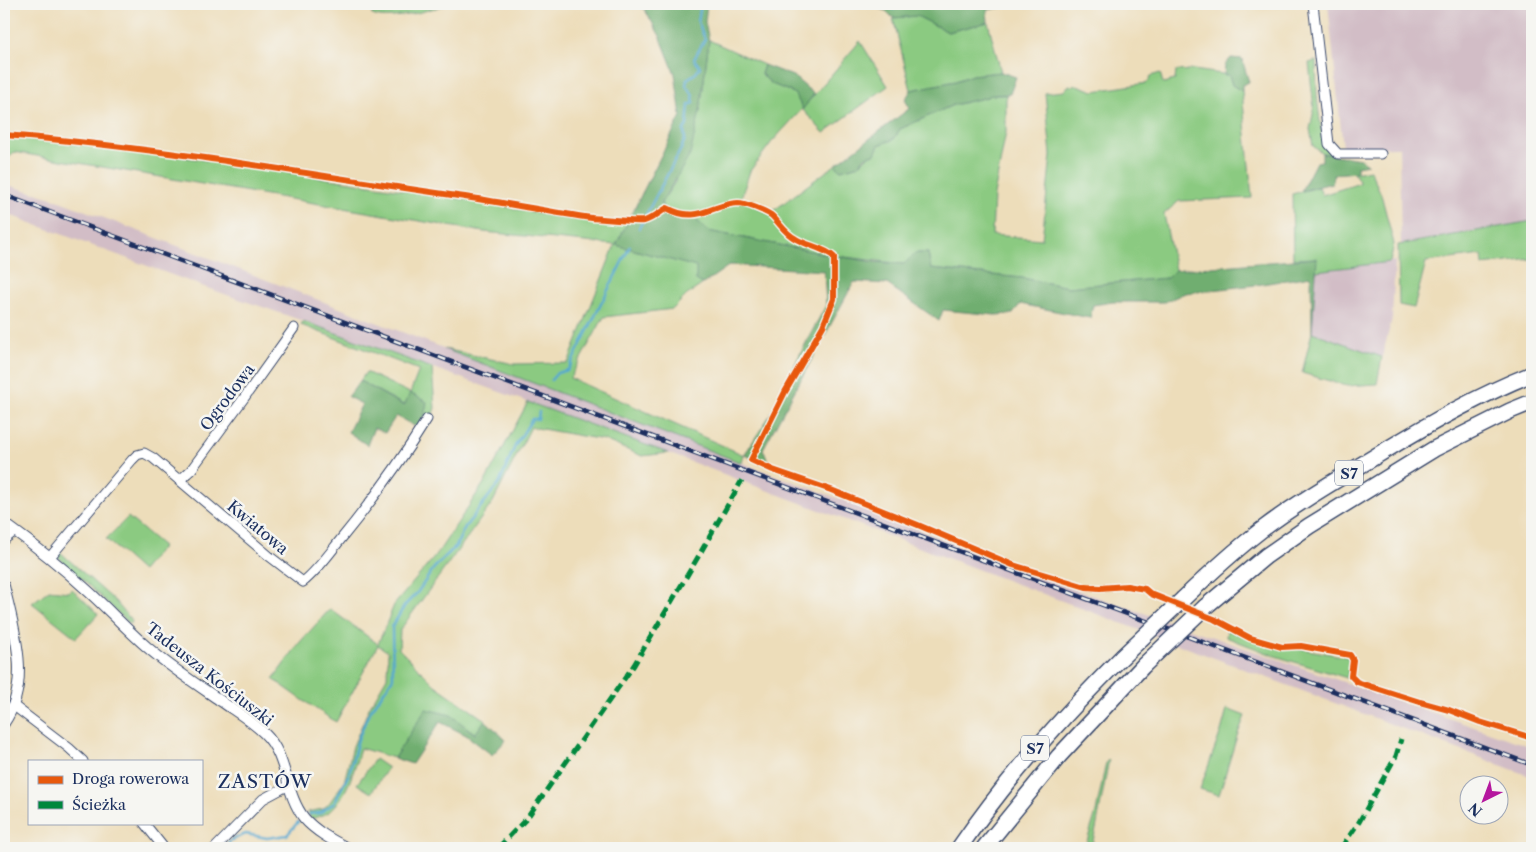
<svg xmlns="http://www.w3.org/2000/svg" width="1536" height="852" font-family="'Libre Caslon Text',serif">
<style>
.industrial{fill:#d2bdc6}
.green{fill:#8bca81;stroke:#537c70}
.forest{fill:#70ae6f;stroke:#466e66}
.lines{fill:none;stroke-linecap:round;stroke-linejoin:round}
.stream{stroke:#55a8d0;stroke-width:2.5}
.minor-casing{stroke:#3a496c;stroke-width:11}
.tertiary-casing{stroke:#3a496c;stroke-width:12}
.motorway-casing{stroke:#3a496c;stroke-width:18}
.minor{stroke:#fff;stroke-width:9}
.tertiary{stroke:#fff;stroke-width:10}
.motorway{stroke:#fff;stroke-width:15}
.rail-casing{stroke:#1b2f5e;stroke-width:4.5}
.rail{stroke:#f6f6f2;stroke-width:2.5;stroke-dasharray:8;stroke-linecap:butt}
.motorway-bridge-casing{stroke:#3a496c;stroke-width:18;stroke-linecap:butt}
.motorway-bridge{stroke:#fff;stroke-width:15}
.quiet{stroke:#00873e;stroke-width:5;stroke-dasharray:10 5;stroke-linecap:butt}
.cycleway-casing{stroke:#f6f6f2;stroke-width:9}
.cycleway{stroke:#e8590c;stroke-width:6}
.labels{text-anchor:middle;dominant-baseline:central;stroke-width:5;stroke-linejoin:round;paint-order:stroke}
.shield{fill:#f6f6f2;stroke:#5d6b8a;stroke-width:1}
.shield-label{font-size:15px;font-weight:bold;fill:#1b2f5e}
.street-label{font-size:16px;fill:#1b2f5e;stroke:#f6f6f2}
.quarter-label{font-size:19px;letter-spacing:1px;fill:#1b2f5e;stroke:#f6f6f2}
</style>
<rect width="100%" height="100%" fill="#f6f6f2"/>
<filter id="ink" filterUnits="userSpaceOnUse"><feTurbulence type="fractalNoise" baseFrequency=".02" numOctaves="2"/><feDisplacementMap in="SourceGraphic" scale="10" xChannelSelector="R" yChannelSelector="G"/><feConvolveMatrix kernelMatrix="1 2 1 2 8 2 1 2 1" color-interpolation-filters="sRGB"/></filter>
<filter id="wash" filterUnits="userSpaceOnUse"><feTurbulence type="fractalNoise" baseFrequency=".0096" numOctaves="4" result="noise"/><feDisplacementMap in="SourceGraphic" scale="20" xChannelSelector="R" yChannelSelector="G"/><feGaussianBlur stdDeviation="1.12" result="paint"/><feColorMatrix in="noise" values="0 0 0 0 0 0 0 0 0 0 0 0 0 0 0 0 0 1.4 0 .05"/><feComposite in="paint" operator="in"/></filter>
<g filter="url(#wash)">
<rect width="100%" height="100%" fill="#edddba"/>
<path class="industrial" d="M1328,4h204v217l-131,23 -2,-97 -56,1z
M4,184l45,13 189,72 491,189 154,57 133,54 516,178v30l-902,-338 -327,-118 -96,-33 -203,-75z
M1395,261l-3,58 -10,38 -70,-25 4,-61z"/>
<path class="green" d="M385,4h64c-17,5 -64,20 -78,10z
M917,16l31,16 40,-10 13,50 -29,3 -16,6 -45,9 -18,-72z
M709,40l55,25 -3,9 11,10 22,9 9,15 57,-67 28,45 -64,47 -22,-24 -31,34 -21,28 -9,27 28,16 66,-49 6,5 18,-5 20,-20 15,-6 6,-10 53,-24 31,-7 7,-3h15v37l-12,63 -2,40 50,4 9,-84 -6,-62 19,-2 4,-5 9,-1 17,6 53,-8 4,-7 9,-3 3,10 12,-3 1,-9 18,-1 35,5 3,10 10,6 10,107 -73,3 -15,13 11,56 -7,8 -100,9 -46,-9 -91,-9 -3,-16h-13l-11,11 -68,-8 -128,-25 -13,-12 -28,-5 -6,-11 14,-21 25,-71z
M1316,61l1,36 6,47 4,1 5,9 -10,-1 -9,-7 -3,-17 4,-20 -5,-46z
M4,137c151,12 302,39 452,61 55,8 117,26 172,24l-12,23 81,22 -1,13 7,4 -16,11 -14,14 -69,8 -34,61 174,77 -2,8 -298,-114 70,15 54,-1 47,-118 -131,-13 -470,-80 -10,11z
M1370,170l11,24 13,50 -4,18 -74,9v-13l-23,1 -1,-65 27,-7 3,8 38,-12 -6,-10z
M1532,221v38l-49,6 -1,-10 -56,7 -12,46 -15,-3 -1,-60z
M303,321l129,47 3,40 -4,12 -71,-39 6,-9 44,21 9,-23 -118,-45z
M1312,332l70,25 -5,27 -30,2 -45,-13z
M528,402l140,51 -26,3 -38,-16 -73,-13 -38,75 -93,128 -1,19 36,36 50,35 -9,14 -10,-7 -40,-17 -32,48 -34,-10c-5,21 -13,49 -31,64 -4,3 -12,5 -18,7l-4,-7 16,-3 7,-7 14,-20 9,-36 16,-38 18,-31 1,-25 -10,-7 -42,77 -32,-21 -31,-22 27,-37 30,-33 48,35 16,-39 43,-51 49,-74z
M128,517l35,29 -21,25 -36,-32z
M60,552l55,49 17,20 -2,3 -72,-67z
M72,589l26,25 -22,24 -44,-35 17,-13 20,2z
M1227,630l54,19 16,-1 51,9 2,7 -3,14 -72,-22 -49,-19z
M1227,709l18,7 -8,20 -18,59 -19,-6 21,-58z
M375,759l13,9 -17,25 -14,-9z
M1109,759l-13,70 -5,19h-6l11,-36 10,-50z"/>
<path class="forest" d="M638,4h69l-2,18 4,18 -9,71 -10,44 -29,48 6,11 28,5 13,12 128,25 39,6 29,2 11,-11h13l3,16 91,9 46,9 99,-9 8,-8 142,-12 -5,74 -1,-56 -55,9 -71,8 -20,9h-52l-20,3 -3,13 -70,-14 -7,10 -18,1 -52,-5 -4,11 -52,-37 -33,-2 -91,167 5,12 6,5 -30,-11 30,-46 24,-51 28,-53 -2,-34 -94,-6 -27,19 -7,-4v-13l-80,-22 65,-129 -6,-42 -15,-38 -15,-26z
M866,4h156l-35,6 1,12 -40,10 -31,-16 -24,2 -7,-7z
M1231,58l11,1 7,23 -7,3v6l-10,-6 -3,-10h-5l1,-10z
M764,65l29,11 21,18 -11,15 -9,-16 -22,-9 -11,-10z
M1001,72l15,5 -6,17 -18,1 -8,3 -31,7 -53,24 -6,10 -15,6 -4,9 -10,3 -6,8 -18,5 -6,-5 75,-57 -5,-8 6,-10 45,-9 16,-6z
M1322,153l39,6 7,5 -11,2v6l-22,2 -3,9 -31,8 15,-29 6,-1z
M360,381l44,25 6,-13 17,9 -3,15 -6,11 -22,-12 -11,17 -11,-5 -7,17 -19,-13 14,-28 -14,-7z
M426,709l25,6 24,19 10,-14 21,20 -14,15 -26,-20 -26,-13 -28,42 -18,-6z"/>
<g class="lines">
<path class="stream" d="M880,4l14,5 6,-5
M920,4l28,1 7,-1
M639,228l42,-79 4,-10 -1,-9 3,-5 2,-20 5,-2 -2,-10 -6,-7 1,-7 9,-6 4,-6 -6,-8 11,-20 -7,-17 3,-18
M551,380l6,-7 11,-3 62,-124
M309,814l11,-1 14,-10 15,-29 9,-35 10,-24 25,-37 -1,-51 13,-22 12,-12 17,-25 22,-22 9,-19 35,-45 15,-36 17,-27h6l1,-7
M225,848l6,-8 15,-6 21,4 20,-3 11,-13"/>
</g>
</g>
<g filter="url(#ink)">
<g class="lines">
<defs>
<path id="minor" d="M1313,4l16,140 9,10h43
M180,480l11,-10 53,-72 50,-70
M50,557l82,-97 5,-5 7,-2 9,5 116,98 34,26c15,-12 26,-28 38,-43 32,-39 60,-78 86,-120
M14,706l55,42 14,13
M144,823l20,25
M215,848l48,-49 26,-14"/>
<path id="tertiary" d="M4,523c29,21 57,43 83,67 20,18 39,39 60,57 23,20 49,37 74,54 14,10 30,19 43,32 24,23 20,59 40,85 11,13 28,22 43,30
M4,539l10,-8
M4,586c10,44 28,96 0,137"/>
<path id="motorway" d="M1183,599c25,-24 50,-47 77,-68 38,-29 80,-53 121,-78 49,-30 98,-58 151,-79
M1205,607l61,-51 43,-30 125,-77 76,-38 22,-9
M959,848c49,-71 102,-130 163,-191
M984,848l75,-92 85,-91"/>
</defs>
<use href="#minor" class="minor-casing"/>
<use href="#tertiary" class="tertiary-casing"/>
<use href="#motorway" class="motorway-casing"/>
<use href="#minor" class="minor"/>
<use href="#tertiary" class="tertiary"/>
<use href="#motorway" class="motorway"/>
<defs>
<path id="rail" d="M4,195l1528,570"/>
</defs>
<use href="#rail" class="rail-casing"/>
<use href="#rail" class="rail"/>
<defs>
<path id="motorway-bridge" d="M1122,657l61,-58
M1144,665l61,-58"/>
</defs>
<use href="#motorway-bridge" class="motorway-bridge-casing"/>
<use href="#motorway-bridge" class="motorway-bridge"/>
<path class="quiet" d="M498,848l29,-30 107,-153 64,-108 44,-77
M1341,848l18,-26 37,-66 5,-17"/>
<defs>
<path id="cycleway" d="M4,135c154,12 307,40 461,62 42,6 84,15 127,21 13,1 40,4 52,3 8,-2 16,-9 23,-13 31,17 44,-4 71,-5 8,0 27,8 33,12 9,8 13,18 25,24 12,7 29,9 38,18v42l-11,27 -38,66 -34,68 22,10 58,20 87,35 95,40 73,22 14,1 27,-2 18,3 6,5 63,25 36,19 32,9 19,-1 49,9 3,5 -2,16 6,6 63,20 29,8 31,12 52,16"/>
</defs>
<use href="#cycleway" class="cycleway-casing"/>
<use href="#cycleway" class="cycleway"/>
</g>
</g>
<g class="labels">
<g class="shield">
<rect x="1335" y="460.5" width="28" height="25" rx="4"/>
<rect x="1021" y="735.5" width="28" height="25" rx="4"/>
</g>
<g class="shield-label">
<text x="1349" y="473">S7</text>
<text x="1035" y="748">S7</text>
</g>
<g class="street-label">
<text transform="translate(227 397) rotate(-53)">Ogrodowa</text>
<text transform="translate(258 527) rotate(40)">Kwiatowa</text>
<text transform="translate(210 674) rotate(38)">Tadeusza Kościuszki</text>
</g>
<g class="quarter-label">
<text x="265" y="781">ZASTÓW</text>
</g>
</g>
<rect width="1536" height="852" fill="none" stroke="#f6f6f2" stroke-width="20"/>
<rect x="28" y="760" width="175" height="65" fill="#f6f6f2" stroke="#9ea6b7"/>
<rect x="38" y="776" width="25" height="8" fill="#e8590c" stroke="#9ea6b7"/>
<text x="72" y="784" font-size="15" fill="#1b2f5e">Droga rowerowa</text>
<rect x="38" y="801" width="25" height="8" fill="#00873e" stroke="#9ea6b7"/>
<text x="72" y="810" font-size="15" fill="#1b2f5e">Ścieżka</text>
<g transform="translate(1484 800) rotate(222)"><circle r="24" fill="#f6f6f2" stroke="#9ea6b7"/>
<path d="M0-4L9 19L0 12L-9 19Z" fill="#b5179e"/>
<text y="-8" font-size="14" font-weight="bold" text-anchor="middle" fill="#1b2f5e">N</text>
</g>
</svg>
